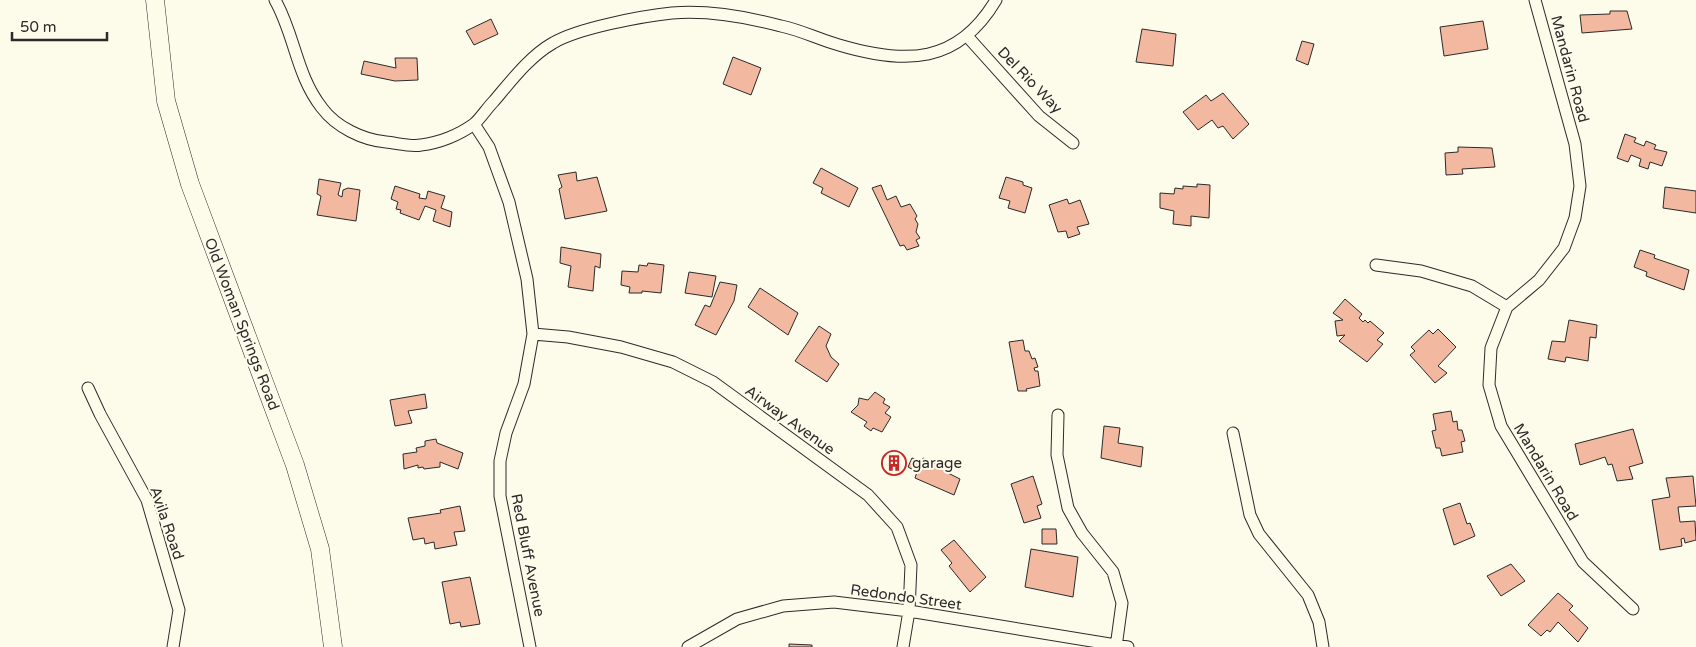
<svg xmlns="http://www.w3.org/2000/svg" width="1696" height="647" font-family="'Varela Round',sans-serif">
<style>
.building{fill:#f2b8a0;stroke:#2b2b2b}
.lines{fill:none;stroke-linecap:round;stroke-linejoin:round}
.minor-casing{stroke:#2b2b2b;stroke-width:13}
.primary-casing{stroke:#2b2b2b;stroke-width:19}
.minor{stroke:#fdfbea;stroke-width:11}
.primary{stroke:#fdfbea;stroke-width:18}
.labels{text-anchor:middle;dominant-baseline:central;stroke-width:4;stroke-linejoin:round;paint-order:stroke}
.street-label{font-size:15px;fill:#2b2b2b;stroke:#fdfbea}
.poi-label{font-size:15px;fill:#2b2b2b;stroke:#fdfbea;text-anchor:start}
</style>
<rect width="100%" height="100%" fill="#fdfbea"/>
<path class="building" d="M1610,11h17l5,18 -50,4 -2,-18 30,-1z
M491,19l7,15 -24,11 -8,-14z
M1483,21l5,28 -44,7 -4,-29z
M1142,29l34,5 -3,32 -37,-4z
M1302,41l12,3 -6,21 -12,-5z
M733,57l28,11 -10,27 -28,-11z
M395,58h22l1,22 -23,1 -34,-7 3,-13 32,7z
M1223,93l26,31 -16,15 -10,-13 -5,2 -6,-8 -14,10 -15,-18 23,-17 5,6z
M1625,134l11,4 -2,4 10,4 2,-5 10,4 -2,4 13,3 -5,14 -12,-4 -2,7 -9,-3 2,-7 -10,-4 -3,7 -11,-4z
M1458,147l34,1 3,19 -33,2 1,5 -17,1 -1,-22 13,-1z
M821,168l37,20 -9,19 -28,-14 2,-5 -10,-5z
M576,172l1,9 20,-4 10,34 -42,8 -6,-30 3,-2 -4,-12z
M1006,177l17,5v3l9,3 -7,25 -17,-5 2,-7 -11,-3z
M319,179l22,4 -3,12 4,2 1,-7 5,-2 12,2 -4,31 -39,-6 4,-19 -4,-2z
M1197,184l13,1 -1,33 -18,-2v10l-18,-2 1,-13 -14,-3v-15l14,1 1,-6 8,1v-3l14,1z
M881,185l6,15 9,-4 5,11 9,-3 7,12 -2,3 3,5 -2,8 4,6 -4,2 3,6 -12,4 -3,-5 -4,1 -28,-58z
M395,186l25,8 -1,4 7,1 2,-8 17,5 -4,12 11,4 -2,15 -17,-6 3,-11 -11,-4 -6,14 -19,-7 1,-3 -5,-1 2,-7 -7,-3z
M1665,187l31,4v22l-33,-5z
M1067,199l2,5 11,-4 9,24 -12,3 3,7 -12,4 -2,-7 -8,1 -9,-27z
M561,247l40,7 -1,14 -5,-2 -2,25 -25,-4 3,-21 -11,-3z
M1640,250l15,5 -1,3 35,12 -5,20 -38,-14 1,-4 -13,-5z
M648,263l16,2 -3,28 -19,-2v2h-13l1,-6 -9,-2 1,-14 16,1 1,-7 8,1z
M689,272l27,4 -4,21 -27,-4z
M720,282l17,3 -3,16 -18,34 -21,-10 10,-20 5,2z
M760,288l38,25 -10,22 -40,-28z
M1345,299l17,15 -3,4 4,4 2,-2 3,3 2,-2 14,12 -7,7 6,4 -16,18 -28,-21 6,-6 -8,1 -2,-15 8,-1 -10,-7z
M1569,320l28,5 -1,13 -6,-1 -2,24 -22,-4 -1,5 -17,-3 4,-18 13,1z
M819,326l12,8 -5,12 5,11 8,7 -12,18 -32,-21z
M1438,329l18,18 -18,19 9,7 -12,10 -25,-28 5,-4 -4,-4 18,-17 4,4z
M1023,340l2,11h4l3,8 3,-1 3,9 -4,1 1,3h3l2,15 -14,3 1,2h-9l-9,-49z
M875,392l10,7 -2,4 7,4 -5,6 6,4 -9,15 -9,-4 -2,3 -7,-5 3,-4 -16,-10 7,-7 1,-7 9,2z
M425,394l2,14 -19,3 4,12 -17,3 -5,-26z
M1451,411l2,11 4,-1 1,9h4l3,11 -4,1 2,10 -21,4 -2,-8h-4l-4,-17 4,-1 -3,-16z
M1104,426l16,2 -2,15 25,4 -2,20 -40,-9z
M1633,429l10,34 -14,4 4,12 -16,2 -5,-17 -4,1 -3,-8 -25,8 -5,-21z
M436,439l1,4 26,10 -5,16 -18,-7v5l-16,2 -1,-2 -5,1v-3l-14,4 -1,-15 14,-2 -1,-4 9,-2v-5z
M894,457l4,3 -4,5 -4,-5z
M912,458l10,3 1,-3 19,8 6,7 12,6 -6,16 -39,-17 2,-6 -9,-5z
M1033,476l9,28 -5,2 4,12 -17,5 -13,-39z
M1693,476l3,30 -18,1 2,15 15,-1 1,19 -11,3 -1,-5 -3,1 1,7 -22,4 -8,-50 18,-3 -4,-19z
M1460,503l7,21 3,-1 5,13 -21,9 -11,-36z
M460,506l5,25 -11,1 3,13 -22,4 -1,-7 -9,2 -1,-6 -11,2 -5,-22 33,-5 -1,-3z
M1042,529h14l1,15h-15z
M954,540l32,37 -16,15 -21,-26 3,-3 -11,-13z
M1031,549l47,8 -5,40 -48,-10z
M1511,564l14,17 -24,15 -14,-20z
M470,577l10,47 -19,3 -1,-5 -10,2 -8,-42z
M1558,593l15,13 -4,4 19,18 -10,14 -20,-20 -8,10 -3,-2 -6,6 -13,-11z
M789,644l23,1v2h-23z"/>
<g class="lines">
<defs>
<path id="minor" d="M275,0c20,35 21,75 47,108 14,19 41,32 64,34 11,1 24,5 35,3 18,-2 38,-10 53,-21 7,-6 13,-16 20,-23 17,-20 36,-45 59,-58 25,-15 90,-27 119,-30 36,-3 75,4 109,13 20,4 39,14 58,19 67,20 119,19 157,-45
M1535,0l40,144 5,42 -5,32 -11,30 -25,32 -32,27 -16,41 -2,37 12,41 82,136 50,47
M967,36l72,80 34,27
M474,124l15,23 20,55 18,77 6,55 -9,50 -18,49 -6,28v35l30,151
M1376,265l45,6 51,15 35,21
M533,334l35,3 53,10 52,15 40,20 155,113 29,32 14,38 -2,46 -6,36
M88,388l12,26 47,86 32,110 -6,37
M1058,415l-1,40 11,53 14,25 31,39 9,31 -6,44
M1233,433l17,82 9,19 49,61 11,27 4,25
M688,647l49,-28 46,-13 51,-4 75,9 219,36"/>
<path id="primary" d="M155,0l11,101 24,83 105,281 25,84 13,98"/>
</defs>
<use href="#minor" class="minor-casing"/>
<use href="#primary" class="primary-casing"/>
<use href="#minor" class="minor"/>
<use href="#primary" class="primary"/>
</g>
<defs>
<symbol id="building-ring" viewBox="-11 -11 22 22"><circle r="9.5" fill="#fdfbea" stroke="#c62828" stroke-width="1.5"/><path d="M-4-6H4V6H1V3H-1V6H-4ZM-2.5-4.3h1.7v1.8h-1.7ZM.8-4.3h1.7v1.8H.8ZM-2.5-1h1.7V.8h-1.7ZM.8-1h1.7V.8H.8Z" fill="#c62828"/></symbol>
</defs>
<g fill-rule="evenodd">
<use href="#building-ring" x="880" y="449" width="28" height="28"/>
</g>
<g class="labels">
<g class="street-label">
<text transform="translate(1570 69) rotate(75)">Mandarin Road</text>
<text transform="translate(1030 80) rotate(46)">Del Rio Way</text>
<text transform="translate(242 324) rotate(69)">Old Woman Springs Road</text>
<text transform="translate(790 420) rotate(36)">Airway Avenue</text>
<text transform="translate(1546 472) rotate(59)">Mandarin Road</text>
<text transform="translate(167 523) rotate(71)">Avila Road</text>
<text transform="translate(528 555) rotate(79)">Red Bluff Avenue</text>
<text transform="translate(906 597) rotate(8)">Redondo Street</text>
</g>
<g class="poi-label">
<text x="912" y="463">garage</text>
</g>
</g>
<path d="M12 32v8h95v-8" fill="none" stroke="#2b2b2b" stroke-width="2.5"/>
<text x="20" y="32" font-size="15" fill="#2b2b2b" stroke="#fdfbea" stroke-width="4" paint-order="stroke">50 m</text>
</svg>
